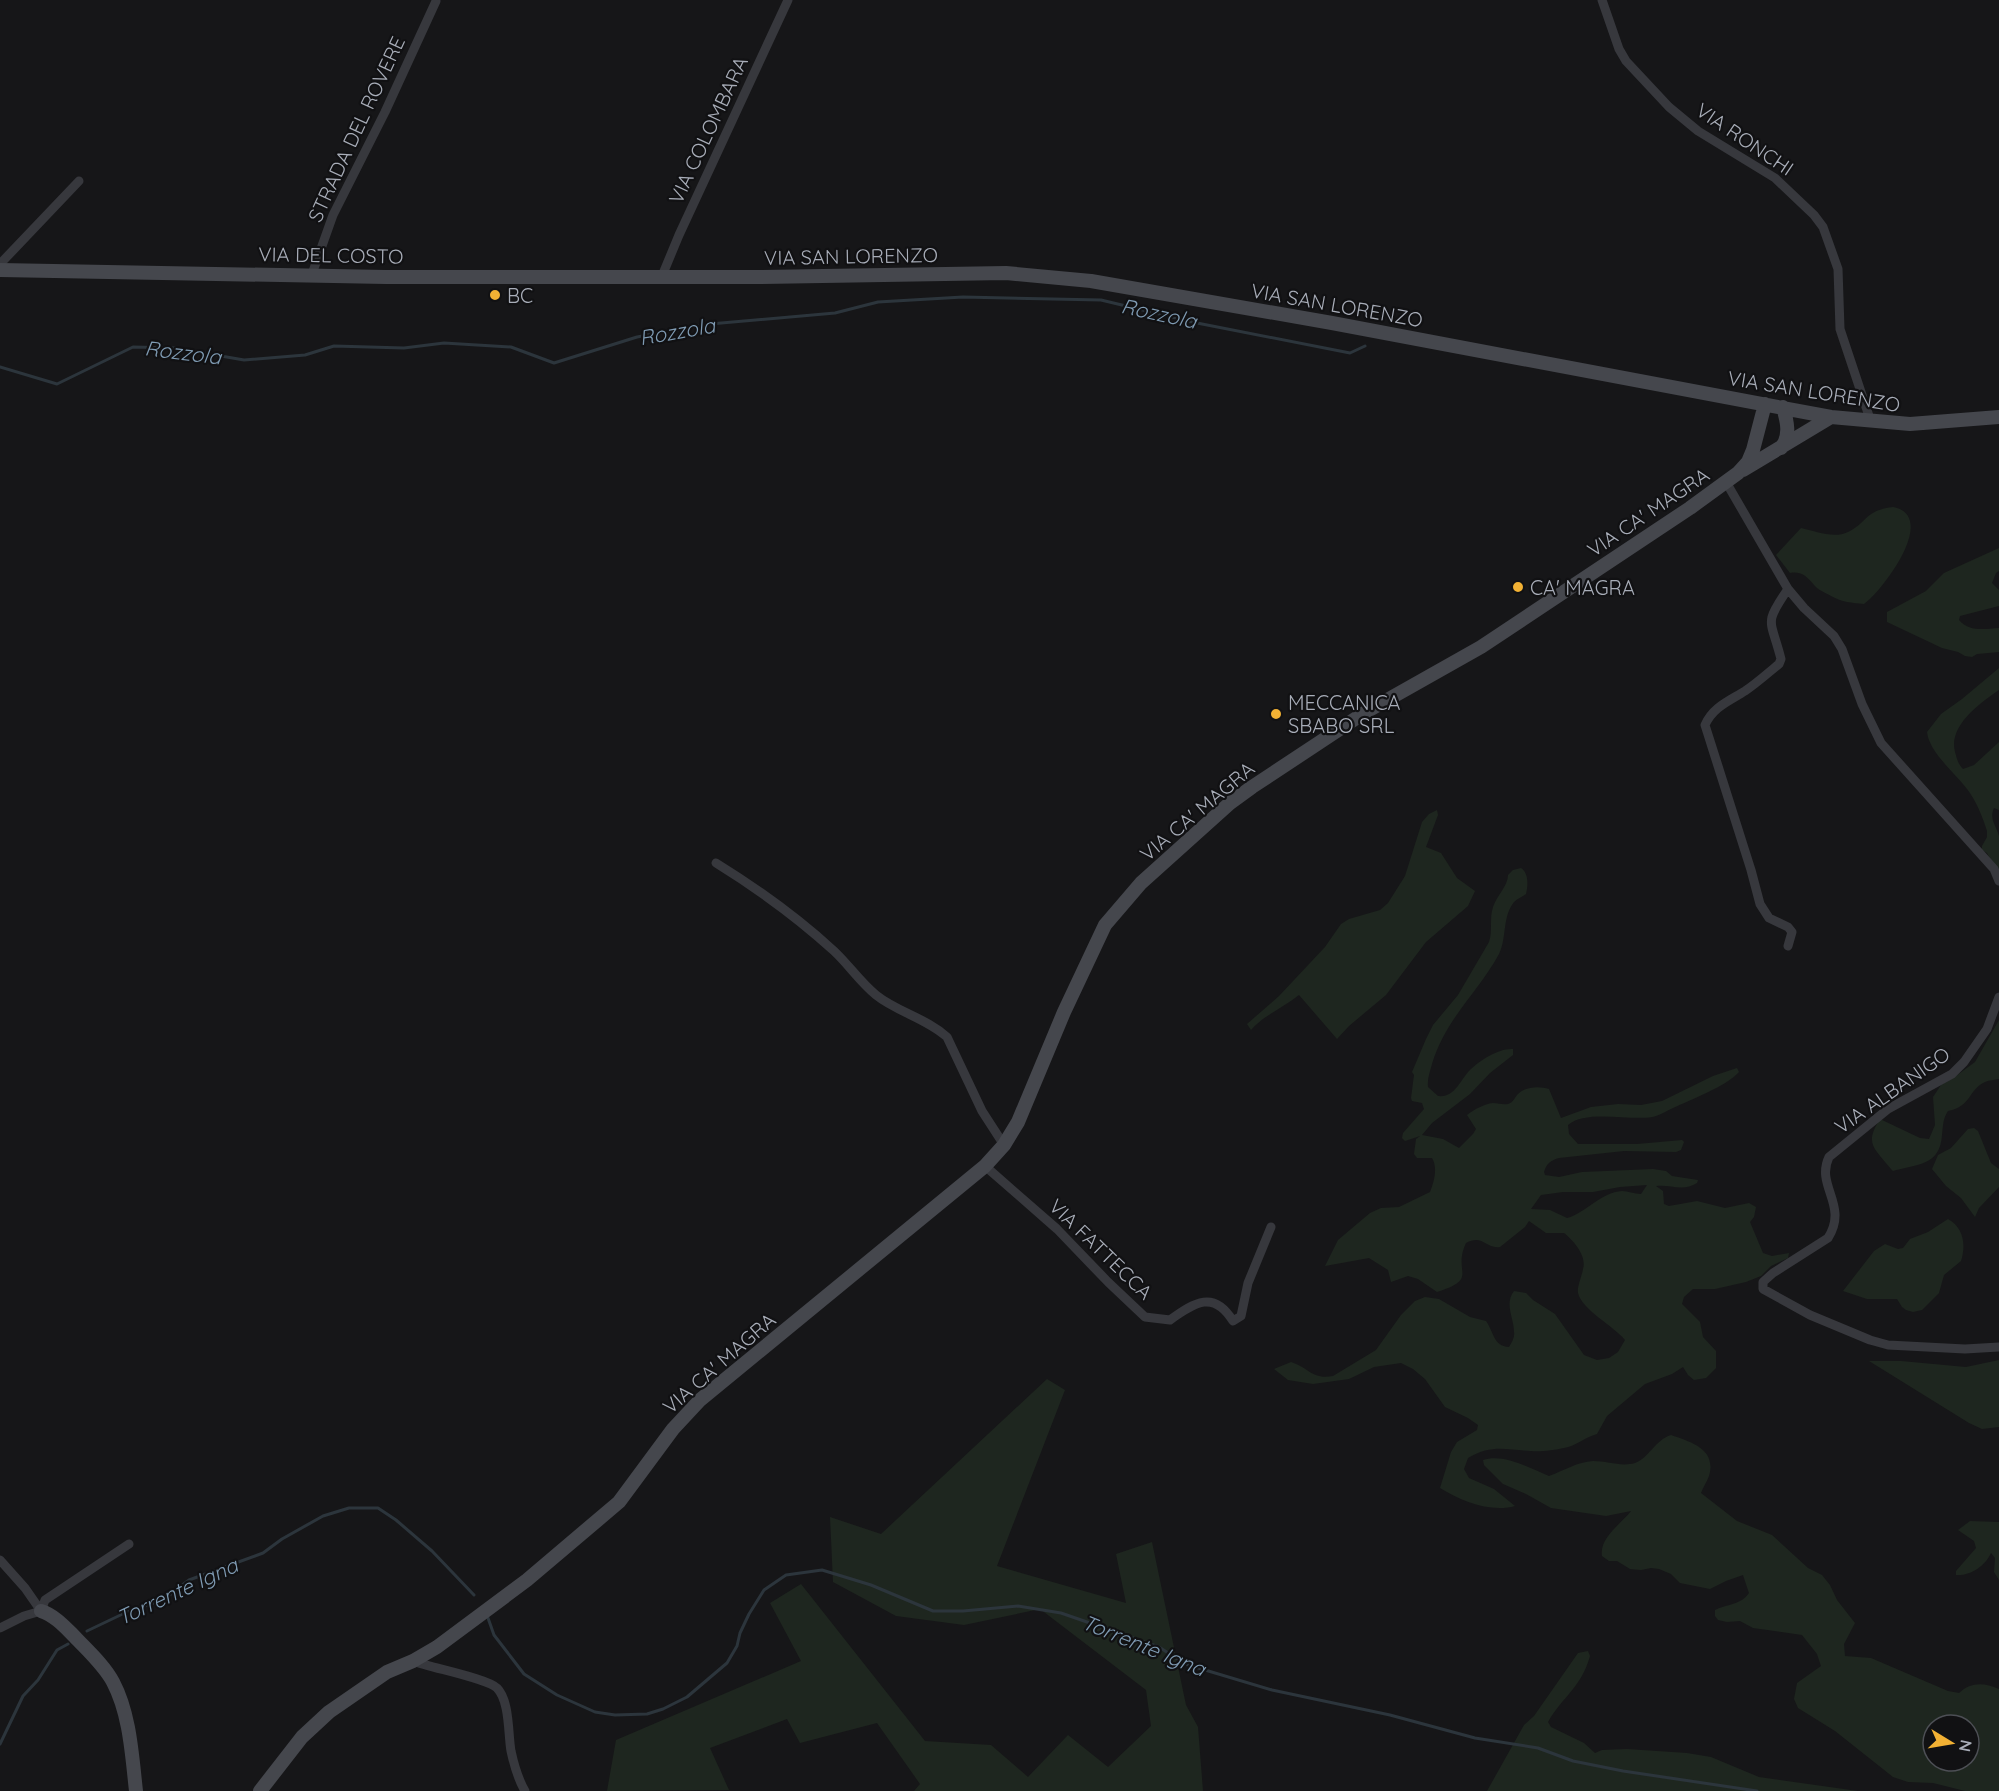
<svg xmlns="http://www.w3.org/2000/svg" width="1999" height="1791" font-family="Quicksand,sans-serif">
<style>
.green{fill:#1e261f;fill-rule:evenodd}
.lines{fill:none;stroke-linecap:round;stroke-linejoin:round}
.stream{stroke:#2c353c;stroke-width:3}
.street{stroke:#37383d;stroke-width:9}
.secondary{stroke:#45474d;stroke-width:14}
.poi-dot{fill:#f2b134;stroke:#111113;stroke-width:2}
.labels{text-anchor:middle;dominant-baseline:central;stroke-width:4.5;stroke-linejoin:round;paint-order:stroke}
.street-label{font-size:20px;fill:#a8adb8;stroke:#111113}
.poi-label{font-size:20px;fill:#a8adb8;stroke:#111113;text-anchor:start}
.water-label{font-size:21px;font-style:italic;fill:#7f9bb3;stroke:#111113}
</style>
<rect width="100%" height="100%" fill="#161618"/>
<path class="green" d="M1893,507c46,9 -10,83 -29,97 -12,-1 -22,-2 -33,-8 -5,-3 -13,-6 -17,-11 -7,-8 -12,-14 -24,-12l-14,-18 25,-27c14,3 33,11 47,4 19,-9 17,-22 45,-25z
M1999,548v23l-3,2 -4,10 7,7v16l-39,10 -1,4c10,12 25,9 40,8v24l-22,2 -5,3 -7,-1 -7,-4 -16,-4 -55,-26v-10l39,-21 18,-18z
M1999,668v22c-19,13 -51,36 -44,62 2,7 3,12 8,17l11,-4 25,-23v68l-5,-2c-5,11 2,17 5,28 0,11 0,27 0,39l-12,-22 -5,-3v-4l5,-9v-6c-4,-13 -11,-31 -20,-42 -12,-16 -38,-37 -40,-57l14,-18 21,-15z
M1437,810l1,5 -12,32 15,6 16,25 18,13 -7,15 -42,36 -40,53 -37,31 -12,13 -38,-44c-16,13 -35,20 -48,35l-4,-6 32,-28 46,-49 16,-23 8,-5 31,-9 8,-7 17,-27 17,-54 7,-8z
M1521,868c8,5 7,18 5,26 -4,3 -8,4 -12,8 -12,15 -7,36 -15,52 -22,40 -53,64 -67,110 -2,8 -5,15 -4,23l10,9c17,2 22,-16 32,-26 10,-10 29,-22 43,-21v6l-23,18 -20,21 -38,29 -10,12 21,4 16,9 14,-14 3,-5 -9,-14c8,-6 17,-11 26,-12 5,0 10,2 15,1 6,-2 6,-6 10,-10 8,-8 22,-8 31,-5l12,29 30,-11 27,-3 23,1 21,-4 51,-25 24,-8 2,4c-12,14 -49,28 -66,36 -7,3 -14,8 -21,9 -22,4 -66,-8 -84,8l1,9 9,10h59l45,-4 2,2 -3,8 -5,2 -52,-1 -65,7c-8,2 -13,6 -15,14l1,3 14,2 23,-5 71,-3 13,2 6,5 26,4 -1,3c-14,9 -27,1 -41,3l7,5 1,13 5,2 28,-5 28,7 24,-5 7,4 -2,10 -4,5 13,31 9,3 17,-3 -1,5 -17,8 -10,10 -15,6 -31,7h-22l-9,8 -2,7 18,18 3,15 13,14v17l-10,10 -12,2 -6,-5 -5,-8 -11,7 -27,10 -38,32 -10,18c-12,3 -21,12 -33,14 -9,2 -24,4 -33,3 -25,-1 -39,-7 -63,7l-4,11 5,9 25,11 21,17c-24,7 -54,-5 -75,-18l11,-36 6,-10 20,-12 1,-5 -10,-7 -23,-11 -20,-28 -12,-10 -12,-6 -27,4 -25,12 -36,5 -25,-4 -14,-11 17,-7c17,5 21,18 42,14l43,-26 25,-35 14,-14 10,-4 14,2 31,18 16,4c8,11 7,25 23,26 3,-5 6,-10 5,-15 0,-14 -10,-28 0,-41l12,2 7,7 22,14 29,41 13,5 12,-2 9,-6 7,-12c-11,-14 -43,-30 -47,-47 -1,-7 4,-17 5,-24 4,-13 -9,-28 -19,-36h-18l-17,-12 -4,6 -25,20c-15,2 -17,-13 -34,-4 -14,30 14,35 -29,49l-19,-13 -10,-3 -17,6 -3,-12 -19,-12 -44,8 13,-26 32,-27 11,-5 18,-1 31,-15c4,-10 8,-24 2,-34h-15l-3,-4 2,-15 4,-3 -15,5 -3,-3 1,-5 21,-24 -2,-6 -10,-2 -1,-3 3,-23 -2,-3 14,-33 7,-14 25,-30 31,-53c4,-12 0,-23 4,-35 4,-12 15,-21 15,-32l5,-5zM1647,1185l-6,9c-7,0 -13,-3 -19,-3 -21,1 -36,22 -55,27l-17,-8 -19,-1 10,-14 22,-3h30l27,-5z
M1999,1020v59c-4,1 -10,1 -14,3 -17,8 -13,24 -37,29 -5,7 -5,15 -6,24 -2,31 -25,29 -49,36l-2,-2c-17,-21 -27,-25 -11,-50l40,19 9,1 6,-14 -2,-28 8,-12 15,-9 19,-14z
M1974,1128l4,3 13,32 8,6v18l-20,21 -4,9 -14,-19 -15,-12 -14,-17 6,-14 13,-7 17,-19z
M1948,1219c16,9 18,26 13,42l-17,14 -5,18 -17,17 -9,2 -7,-2 -4,-3 -5,-8h-30l-24,-8 31,-40 11,-7 13,5 5,-1 7,-9 18,-7z
M1999,1360v67l-17,2 -13,-6 -100,-62h32l65,6z
M1047,1379l18,11 -68,176 129,37 -10,-49 36,-12 34,163 12,22 5,64h-289l6,-7 -43,-61 -77,20 -13,-24 -77,29 19,42 -122,1 9,-51 185,-79 -31,-58 31,-19 124,157 66,4 37,32 40,-42 40,32 43,-41 -5,-36 -106,-81 -76,16 -68,-9 -63,-34 -3,-65 51,17z
M1671,1435c20,7 46,14 38,41 -2,6 -6,11 -8,17l36,28 35,14 36,33 14,7 8,10 7,15 18,23 -11,21 1,12 26,2 77,33 11,2c12,-11 24,-11 40,-4v102h-34l-32,-8 -25,-1 -15,-5 -58,-46 -37,-23 -4,-9 3,-16 24,-17 -4,-12 -15,-19 -49,-7 -13,-7 -13,1 -9,-2 -3,-4v-6c12,-6 26,-5 34,-17l-6,-18 -17,6 -16,8 -30,-6 -9,-9 -12,-5 -8,-1 -10,2 -11,-1 -13,-8h-8l-7,-5c-3,-18 19,-32 29,-45l-25,5 -55,-8 -25,-14 -23,-10 -19,-19 -1,-5c20,-7 47,8 66,16 16,-6 28,-14 44,-15 15,0 28,6 42,2 13,-4 20,-23 36,-28zM1933,1725h36v36h-36z
M1970,1521l29,1v58l-5,-8 1,-14 -4,-5c-6,13 -20,23 -35,22v-4l20,-23 -2,-7 -16,-11z
M1588,1651l2,5c-9,32 -27,40 -42,66l3,5 33,16 11,10 7,-3 25,-1 60,4 24,4 48,20 99,14h-371l37,-66 10,-9 44,-63z"/>
<g class="lines">
<path class="stream" d="M0,367l57,17 76,-37 42,1 69,12 61,-5 29,-9 70,2 40,-5 67,4 43,16 83,-26 73,-13 125,-11 43,-11 85,-5 138,3 96,23 153,30 15,-7
M488,1618l6,17 30,39 33,21 38,17 20,3 32,-1 16,-5 24,-12 40,-34 10,-17 3,-13 9,-19 15,-24 22,-15 36,-5 49,15 62,26h30l55,-5 43,7 98,34 26,17 87,26 118,25 85,23 63,10 35,13 50,10 134,20
M87,1631l44,-21 32,-10 26,-20 74,-27 19,-14 41,-23 26,-8h29l18,12 36,31 42,44
M0,1744l23,-48 15,-16 19,-30 11,-6"/>
<path class="street" d="M1602,0l17,49 7,12 43,46 29,24 77,47 39,37 9,12 15,42 2,60 31,93
M0,264l79,-83
M312,274l21,-59 52,-103 51,-111
M662,276l17,-41 109,-235
M1726,482l62,107 16,19 30,28 8,13 20,55 19,39 113,126 5,12
M1788,589c-25,36 -17,30 -7,70l-2,5c-11,9 -22,19 -34,27 -16,10 -32,16 -40,34l46,145 9,34 9,14 19,9 4,5 -4,14
M716,863c42,26 82,55 118,88 15,14 26,31 42,44 21,17 50,23 71,42l35,74 22,34
M1999,997l-12,32 -23,33 -12,12 -64,35 -59,48c-14,29 20,48 -1,81l-55,35 -10,9v7l47,26 60,25 18,5 77,4 34,-2
M985,1166l72,63 51,53 37,35 25,3c25,-18 44,-30 63,1l8,-5 7,-33 23,-56
M0,1560l25,28 16,23
M41,1611l4,-11 84,-56
M0,1628l24,-12 17,-5
M413,1661c18,7 73,17 84,27 13,13 11,47 14,63 3,14 7,28 14,40"/>
<path class="secondary" d="M0,270l386,7h371l249,-4 85,8 241,42 499,94 79,7 89,-7
M1781,448c10,-12 6,-27 2,-41
M1743,470l88,-53
M41,1611c13,4 24,16 33,25 13,14 30,29 39,46 17,32 19,74 23,109
M260,1791l42,-54 27,-25 58,-40 26,-11 24,-14 90,-67 92,-78 54,-73 27,-29 285,-234 19,-21 14,-23 46,-110 41,-87 36,-42 89,-80 22,-16 112,-74 117,-66 209,-139 48,-35 10,-11 5,-12 12,-46"/>
</g>
<g class="poi-dot">
<circle cx="495" cy="295" r="6"/>
<circle cx="1518" cy="587" r="6"/>
<circle cx="1276" cy="714" r="6"/>
</g>
<g class="labels">
<g class="street-label">
<text transform="translate(356 129) rotate(-65)">STRADA DEL ROVERE</text>
<text transform="translate(708 130) rotate(-65)">VIA COLOMBARA</text>
<text transform="translate(1745 139) rotate(34)">VIA RONCHI</text>
<text transform="translate(331 255) rotate(1)">VIA DEL COSTO</text>
<text transform="translate(851 256) rotate(-1)">VIA SAN LORENZO</text>
<text transform="translate(1337 305) rotate(10)">VIA SAN LORENZO</text>
<text transform="translate(1814 391) rotate(9)">VIA SAN LORENZO</text>
<text transform="translate(1648 512) rotate(-34)">VIA CA' MAGRA</text>
<text transform="translate(1197 811) rotate(-40)">VIA CA' MAGRA</text>
<text transform="translate(1892 1090) rotate(-35)">VIA ALBANIGO</text>
<text transform="translate(1101 1249) rotate(44)">VIA FATTECCA</text>
<text transform="translate(719 1363) rotate(-41)">VIA CA' MAGRA</text>
</g>
<g class="poi-label">
<text x="507" y="295">BC</text>
<text x="1530" y="587">CA' MAGRA</text>
<text x="1288" y="702">MECCANICA<tspan x="1288" dy="23">SBABO SRL</tspan></text>
</g>
<g class="water-label">
<text transform="translate(1159 313) rotate(12)">Rozzola</text>
<text transform="translate(677 331) rotate(-10)">Rozzola</text>
<text transform="translate(183 352) rotate(7)">Rozzola</text>
<text transform="translate(177 1591) rotate(-25)">Torrente Igna</text>
<text transform="translate(1144 1645) rotate(22)">Torrente Igna</text>
</g>
</g>
<g transform="translate(1951 1743) rotate(101)"><circle r="28" fill="#111113" stroke="#4d4f55" stroke-width="1.5"/>
<path d="M0-4.5L10 22L0 15L-10 22Z" fill="#f2b134"/>
<text y="-9" font-size="16" font-weight="bold" text-anchor="middle" fill="#a8adb8">N</text>
</g>
</svg>
